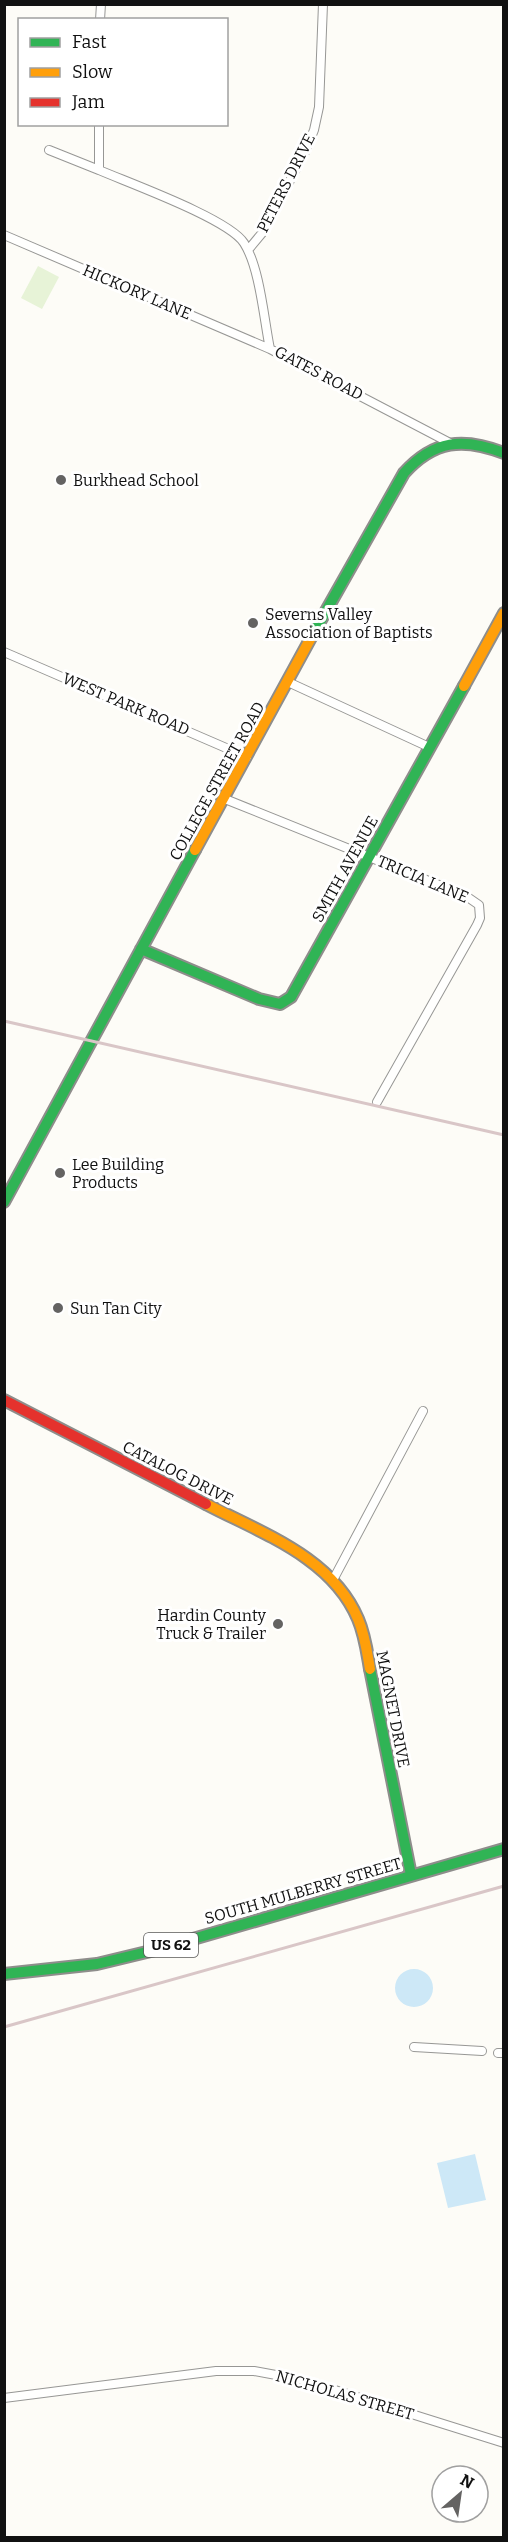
<svg xmlns="http://www.w3.org/2000/svg" width="508" height="2542" font-family="Bitter,serif">
<style>
.green{fill:#e7f3d7}
.water{fill:#cde8f7}
.lines{fill:none;stroke-linecap:round;stroke-linejoin:round}
.street-casing{stroke:#979795;stroke-width:10}
.fast-casing{stroke:#8e8d8b;stroke-width:14}
.slow-casing{stroke:#8e8d8b;stroke-width:14}
.jam-casing{stroke:#8e8d8b;stroke-width:14}
.street{stroke:#fffffe;stroke-width:8}
.fast{stroke:#30b455;stroke-width:10}
.slow{stroke:#ff9f0a;stroke-width:10}
.jam{stroke:#e5322d;stroke-width:10}
.rail{stroke:#d9c6c7;stroke-width:3}
.poi-dot{fill:#646362;stroke:#fff;stroke-width:2}
.labels{text-anchor:middle;dominant-baseline:central;stroke-width:6;stroke-linejoin:round;paint-order:stroke}
.shield{fill:#fff;stroke:#585858;stroke-width:1.5}
.shield-label{font-size:15px;font-weight:bold;fill:#111}
.street-label{font-size:16px;fill:#111;stroke:#fff}
.poi-label{font-size:16px;fill:#111;stroke:#fff;text-anchor:start}
</style>
<rect width="100%" height="100%" fill="#fdfcf7"/>
<path class="green" d="M38,266l21,11 -17,32 -21,-11z"/>
<path class="water" d="M395 1988a19 19 0 1 1 38 0a19 19 0 1 1-38 0Z
M475,2154l11,46 -38,8 -11,-45z"/>
<g class="lines">
<defs>
<path id="street" d="M100,20l1,-16
M99,124v46c30,13 130,49 145,73 16,25 20,77 26,106l180,94
M49,150l50,20
M4,235l266,114
M248,250l15,-18 43,-82 8,-20 5,-23 4,-103
M4,652l243,105
M288,682l141,65
M225,799l241,97 13,9 1,13 -3,7 -100,177
M333,1580l90,-169
M414,2047l68,4
M498,2053h6
M4,2398l212,-27h38l49,9 201,63"/>
<path id="fast" d="M313,634l91,-161c30,-33 59,-36 100,-20
M141,949l118,50 21,5 11,-7 173,-311
M4,1202l191,-352
M370,1669l41,206
M4,1974l93,-10 58,-14 349,-101"/>
<path id="slow" d="M464,686l40,-73
M195,850l118,-216
M206,1504c55,29 126,53 152,115 7,16 9,33 12,50"/>
<path id="jam" d="M4,1400l202,104"/>
</defs>
<use href="#street" class="street-casing"/>
<use href="#fast" class="fast-casing"/>
<use href="#slow" class="slow-casing"/>
<use href="#jam" class="jam-casing"/>
<use href="#street" class="street"/>
<use href="#fast" class="fast"/>
<use href="#slow" class="slow"/>
<use href="#jam" class="jam"/>
<path class="rail" d="M4,1021l500,114
M4,2027l500,-141"/>
</g>
<g class="poi-dot">
<circle cx="61" cy="480" r="6"/>
<circle cx="253" cy="623" r="6"/>
<circle cx="60" cy="1173" r="6"/>
<circle cx="58" cy="1308" r="6"/>
<circle cx="278" cy="1624" r="6"/>
</g>
<g class="labels">
<rect class="shield" x="144" y="1933" width="54" height="24" rx="4.5"/>
<g class="shield-label">
<text x="171" y="1945">US 62</text>
</g>
<g class="street-label">
<text transform="translate(286 183) rotate(-63)">PETERS DRIVE</text>
<text transform="translate(137 292) rotate(23)">HICKORY LANE</text>
<text transform="translate(319 373) rotate(28)">GATES ROAD</text>
<text transform="translate(126 704) rotate(23)">WEST PARK ROAD</text>
<text transform="translate(217 781) rotate(-61)">COLLEGE STREET ROAD</text>
<text transform="translate(345 869) rotate(-61)">SMITH AVENUE</text>
<text transform="translate(423 879) rotate(23)">TRICIA LANE</text>
<text transform="translate(178 1473) rotate(27)">CATALOG DRIVE</text>
<text transform="translate(393 1709) rotate(79)">MAGNET DRIVE</text>
<text transform="translate(303 1891) rotate(-16)">SOUTH MULBERRY STREET</text>
<text transform="translate(345 2395) rotate(16)">NICHOLAS STREET</text>
</g>
<g class="poi-label">
<text x="73" y="480">Burkhead School</text>
<text x="265" y="614">Severns Valley<tspan x="265" dy="18">Association of Baptists</tspan></text>
<text x="72" y="1164">Lee Building<tspan x="72" dy="18">Products</tspan></text>
<text x="70" y="1308">Sun Tan City</text>
<text x="266" y="1615" text-anchor="end">Hardin County<tspan x="266" dy="18">Truck &amp; Trailer</tspan></text>
</g>
</g>
<rect width="508" height="2542" fill="none" stroke="#111111" stroke-width="12"/>
<rect x="18" y="18" width="210" height="108" fill="#ffffff" stroke="#a0a0a0" stroke-width="1.5"/>
<rect x="30" y="38" width="30" height="9" fill="#30b455" stroke="#a0a0a0" stroke-width="1.5"/>
<text x="72" y="48" font-size="18" fill="#111111">Fast</text>
<rect x="30" y="68" width="30" height="9" fill="#ff9f0a" stroke="#a0a0a0" stroke-width="1.5"/>
<text x="72" y="78" font-size="18" fill="#111111">Slow</text>
<rect x="30" y="98" width="30" height="9" fill="#e5322d" stroke="#a0a0a0" stroke-width="1.5"/>
<text x="72" y="108" font-size="18" fill="#111111">Jam</text>
<g transform="translate(460 2494) rotate(29)"><circle r="28" fill="#ffffff" stroke="#a0a0a0" stroke-width="1.5"/>
<path d="M0-4.5L10 22L0 15L-10 22Z" fill="#646362"/>
<text y="-9" font-size="16" font-weight="bold" text-anchor="middle" fill="#111111">N</text>
</g>
</svg>
